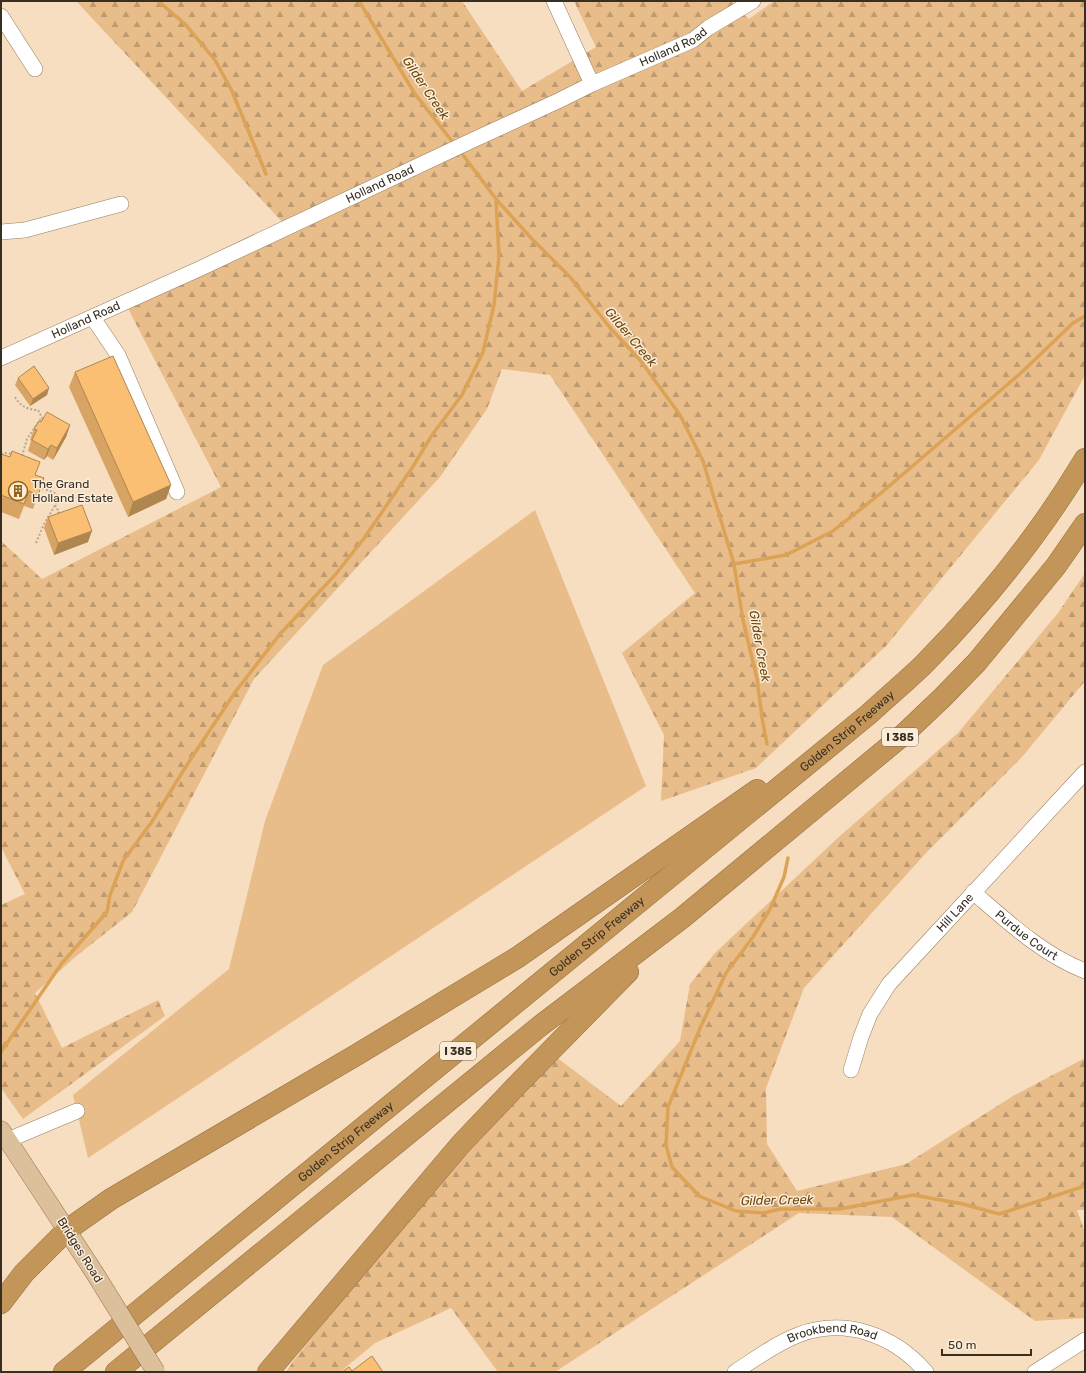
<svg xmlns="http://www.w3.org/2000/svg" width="1086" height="1373" font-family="Rubik,sans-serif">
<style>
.green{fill:#e8bd89}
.forest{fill:url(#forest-firs)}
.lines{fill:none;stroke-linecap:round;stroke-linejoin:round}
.stream{stroke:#dca256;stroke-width:3.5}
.minor-casing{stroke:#947e62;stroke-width:16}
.major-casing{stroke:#937145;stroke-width:19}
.highway-casing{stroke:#937145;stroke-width:22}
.path{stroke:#bba78f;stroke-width:2;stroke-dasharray:2 2;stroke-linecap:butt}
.minor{stroke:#fff;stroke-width:15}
.major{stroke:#dcbf9b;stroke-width:18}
.highway{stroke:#c49558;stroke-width:21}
.major-bridge-casing{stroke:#937145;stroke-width:19;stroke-linecap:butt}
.major-bridge{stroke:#dcbf9b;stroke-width:18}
.wall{fill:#d7a463}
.shaded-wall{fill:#af8650}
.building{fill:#fabf73;stroke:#af8650}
.labels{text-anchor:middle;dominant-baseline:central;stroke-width:3;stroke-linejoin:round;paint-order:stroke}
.shield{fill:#fceddb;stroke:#73685a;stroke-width:1}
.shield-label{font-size:11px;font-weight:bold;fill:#382f23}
.street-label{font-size:12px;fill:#382f23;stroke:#fceddb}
.poi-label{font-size:12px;fill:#382f23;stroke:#fceddb;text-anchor:start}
.water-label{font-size:13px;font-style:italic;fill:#6e480b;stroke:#fceddb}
</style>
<defs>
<pattern id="forest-firs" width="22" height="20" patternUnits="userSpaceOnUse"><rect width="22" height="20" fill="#e8bd89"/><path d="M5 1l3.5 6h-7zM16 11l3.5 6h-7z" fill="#bd9a70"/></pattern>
</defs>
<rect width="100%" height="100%" fill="#f7dec0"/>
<path class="green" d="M535,510l111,276 -558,372 -15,-63 156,-126 36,-148 58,-156z"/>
<path class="forest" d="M76,1h386l60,90 74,-44 -22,-46h157l18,18 25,-18h311v374l-46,85 -153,186 -130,122 -95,33 3,-66 -42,-82 73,-60 -145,-218 -48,-6 -15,40 -47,68 -186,202 -122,233 -58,46 -39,35 27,55 96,-48 7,16 -142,103 -22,-31v-183l24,-11 -24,-47v-306l41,38 179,-92 -98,-188 164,-72z
M1085,573v108l-63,76 -96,96 -122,135 -38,100 1,56 30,47 109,-27 107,-68 72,-38v152h-8l8,22v86l-50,3 -143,-104 -93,-4 -244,159h-57l-47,-64 -76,35 -35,29h-54l8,-12 121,-150 141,-153 65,49 59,-65 10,-57 25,-31 126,-118 117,-102 100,-120z"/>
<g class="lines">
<path class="stream" d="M158,1l27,23 30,36 17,31 34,83
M359,1l56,93 40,51
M460,151l36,48 36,40 38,38 41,52 29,31 40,55 23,46 31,103 9,56 14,59 5,39 5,26
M734,564l52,-9 47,-24 48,-38 141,-121 51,-49 12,-7
M788,858l-4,19 -14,32 -17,28 -27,36 -25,53 -33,81 -2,38 6,22 27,29 37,15 28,2 16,-4h60l73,-14 50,9 36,10 86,-28
M1,1052l61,-89 45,-51 3,-17 13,-34 28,-38 39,-63 46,-69 44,-57 55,-59 30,-38 47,-69 20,-33 30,-40 21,-43 11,-47 5,-49 -3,-57"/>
<defs>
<g id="minor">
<path d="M554,1l38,83"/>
<path d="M1,16l34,53"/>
<path d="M1,232l24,-2 96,-26"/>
<path d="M93,318l25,37 59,137"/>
<path id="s1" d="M1,358l198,-89 274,-129 87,-40 32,-16 101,-44 15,-12 45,-27"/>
<path id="s2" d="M973,892c35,30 69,62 112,79"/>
<path id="s3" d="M851,1070l10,-33 9,-23 19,-30 196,-212"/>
<path d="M8,1140l69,-29"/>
<path id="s4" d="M735,1372c20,-13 40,-28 63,-37 47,-18 96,0 128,37"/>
<path d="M1035,1372l50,-32"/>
</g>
<path id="major" d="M1,1130l93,142"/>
<g id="highway">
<path d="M1,1303l23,-30 43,-43 44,-31 247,-145 160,-97 239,-167"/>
<path id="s5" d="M64,1372l805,-658c18,-17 38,-33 56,-51 61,-62 115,-129 160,-204"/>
<path d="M116,1372l424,-346 142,-108 221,-183 40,-38 34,-35 79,-96 29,-42"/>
<path d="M268,1372l193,-228 59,-62 108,-110"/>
</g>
</defs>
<use href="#minor" class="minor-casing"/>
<use href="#major" class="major-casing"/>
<use href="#highway" class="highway-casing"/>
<path class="path" d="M15,397c5,9 13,13 23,13l6,11
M1,454l4,-1 8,1
M22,456l5,-17 15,-22
M55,505l4,7 -2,3
M36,543l8,-19 13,-22v-8l-17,-7"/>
<use href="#minor" class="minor"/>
<use href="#major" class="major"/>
<use href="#highway" class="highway"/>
<defs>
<path id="major-bridge" d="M94,1272l62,100"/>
</defs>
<use href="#major-bridge" class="major-bridge-casing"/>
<use href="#major-bridge" class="major-bridge"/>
</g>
<path class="wall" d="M75,372l96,113 -5,14 -38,18 -59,-130z
M18,378l31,10 -2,7 -17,11 -15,-21z
M41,422l29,3 -4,12 -13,23 -6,-4 -3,4 -16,-9 3,-10 -1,-1 4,-11z
M1,454l9,3 25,18 9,3 -11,31 -9,-3 -5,13 -18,-7z
M48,517l40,25 -34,13 -10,-27z"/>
<path class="shaded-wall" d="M49,388l-2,7 -17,11 3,-7z
M70,425l-4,12 -13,23 4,-12z
M51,445l-4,11 -3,4 4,-11z
M171,485l-5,14 -38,18 5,-15z
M92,531l-4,11 -34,13 4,-12z"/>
<path class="building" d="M113,356l58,129 -38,17 -58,-130z
M34,366l15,22 -16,11 -15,-21z
M47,412l23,13 -13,23 -6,-3 -3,4 -16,-9 5,-10 -3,-1 5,-8 2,1z
M12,451l28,11 -5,13 9,3 -6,17 -9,-4 -5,13 -23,-9v-41l9,3z
M82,505l10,26 -34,12 -10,-26z
M372,1356l11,16h-41l7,-5 3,4z"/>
<defs>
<symbol id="building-ring" viewBox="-11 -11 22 22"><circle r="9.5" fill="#fceddb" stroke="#956416" stroke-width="1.5"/><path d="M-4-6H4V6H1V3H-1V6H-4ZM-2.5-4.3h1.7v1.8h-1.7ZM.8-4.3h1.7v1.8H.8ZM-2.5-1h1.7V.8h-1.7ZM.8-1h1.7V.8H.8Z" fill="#956416"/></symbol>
</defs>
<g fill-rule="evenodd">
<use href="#building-ring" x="7" y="480" width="22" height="22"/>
</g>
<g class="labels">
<g class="shield">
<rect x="882" y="728" width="36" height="18" rx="3"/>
<rect x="440" y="1042" width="36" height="18" rx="3"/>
</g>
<g class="shield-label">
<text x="900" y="737">I 385</text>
<text x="458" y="1051">I 385</text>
</g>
<g class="street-label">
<text stroke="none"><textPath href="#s1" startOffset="741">Holland Road</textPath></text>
<text stroke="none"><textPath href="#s1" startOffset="417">Holland Road</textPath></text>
<text stroke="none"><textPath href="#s1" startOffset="93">Holland Road</textPath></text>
<text stroke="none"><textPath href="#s5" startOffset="1012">Golden Strip Freeway</textPath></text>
<text stroke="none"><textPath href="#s3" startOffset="192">Hill Lane</textPath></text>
<text stroke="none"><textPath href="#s2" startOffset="69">Purdue Court</textPath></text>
<text stroke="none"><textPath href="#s5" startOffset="688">Golden Strip Freeway</textPath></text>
<text stroke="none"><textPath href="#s5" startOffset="364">Golden Strip Freeway</textPath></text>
<text transform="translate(80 1250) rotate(58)">Bridges Road</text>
<text stroke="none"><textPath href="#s4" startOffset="108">Brookbend Road</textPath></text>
</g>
<g class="poi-label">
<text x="32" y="484">The Grand<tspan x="32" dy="14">Holland Estate</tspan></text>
</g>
<g class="water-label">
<text transform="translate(426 88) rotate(56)">Gilder Creek</text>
<text transform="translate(631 337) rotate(50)">Gilder Creek</text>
<text transform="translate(760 646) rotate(80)">Gilder Creek</text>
<text transform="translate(777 1200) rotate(-1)">Gilder Creek</text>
</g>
</g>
<rect width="1086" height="1373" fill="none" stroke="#382f23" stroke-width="4"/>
<path d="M942 1349v6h89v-6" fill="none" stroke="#382f23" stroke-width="2"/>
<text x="948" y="1349" font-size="12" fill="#382f23" stroke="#fceddb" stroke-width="3" paint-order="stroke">50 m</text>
</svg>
